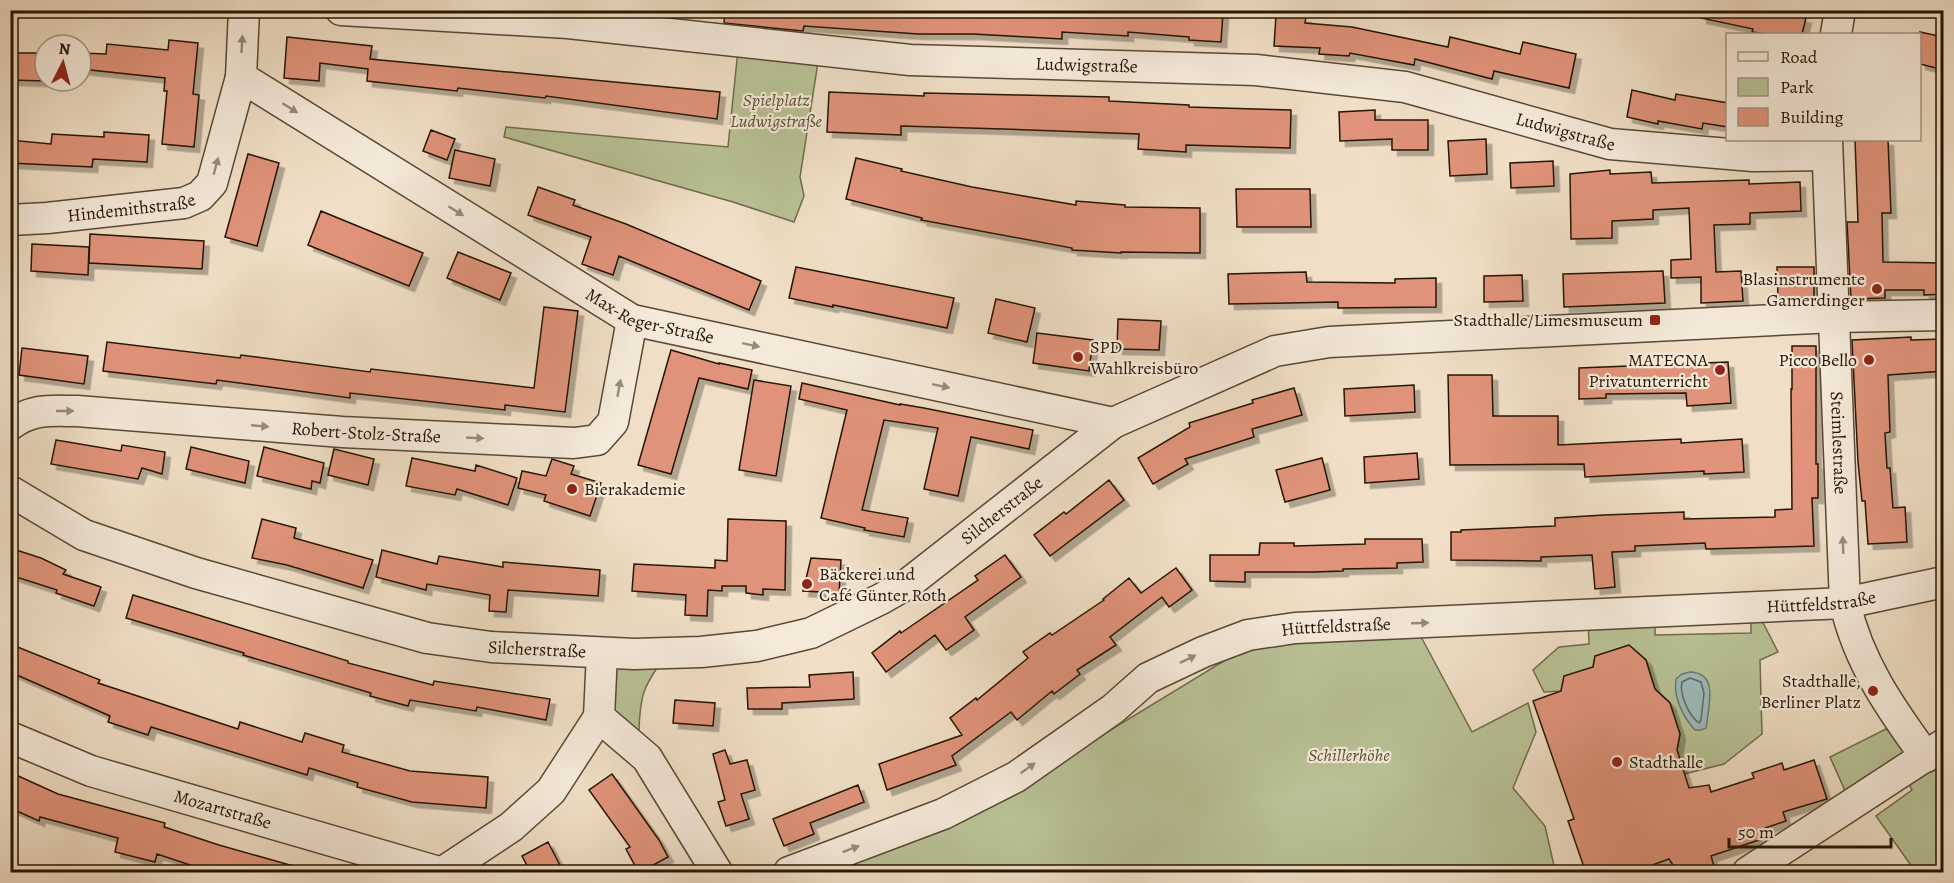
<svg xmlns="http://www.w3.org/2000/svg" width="1954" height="883" font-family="Alegreya,serif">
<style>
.green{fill:#b8c296;stroke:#6f6c4c;stroke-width:1.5}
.water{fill:#9dbbbc;stroke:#6d7972;stroke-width:1.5}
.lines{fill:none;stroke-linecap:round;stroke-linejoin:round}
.shore{stroke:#626860;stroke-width:1.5}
.building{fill:#e0937a;stroke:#261503;stroke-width:1.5;filter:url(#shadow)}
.minor-casing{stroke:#584834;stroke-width:33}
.minor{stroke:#f5eada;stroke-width:30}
.oneway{fill:#988a79}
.poi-dot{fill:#8f2418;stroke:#f5eada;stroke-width:2}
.labels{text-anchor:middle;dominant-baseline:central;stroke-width:4.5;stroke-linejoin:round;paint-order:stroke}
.street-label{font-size:18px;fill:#261503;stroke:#f5eada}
.park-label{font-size:18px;font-style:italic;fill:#595236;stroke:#f5eada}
.poi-label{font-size:18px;fill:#261503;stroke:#f5eada;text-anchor:end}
</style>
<defs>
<filter id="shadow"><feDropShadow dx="5.5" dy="5.5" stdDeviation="0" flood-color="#0004"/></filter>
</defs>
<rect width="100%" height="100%" fill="#f0dfc6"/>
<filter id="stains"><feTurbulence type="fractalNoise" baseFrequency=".00333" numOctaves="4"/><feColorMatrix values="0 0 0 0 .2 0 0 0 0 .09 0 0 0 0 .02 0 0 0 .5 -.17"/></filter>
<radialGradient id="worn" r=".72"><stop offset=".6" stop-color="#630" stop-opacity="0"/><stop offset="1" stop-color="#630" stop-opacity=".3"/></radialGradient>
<path class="green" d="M738,50l81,6 -19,121 4,19 -10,26 -61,-20 -229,-65 2,-10 222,20z
M1751,613h7l20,39 -18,8 2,74 -38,30 -40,10 -7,-24 3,-16 -10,-31 -15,-14 -9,-29 -17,-15 -34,11 -2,11 -29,9 -3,15 -17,1 -11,-22 26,-23 30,-3 -1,-24 67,-4v19l96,-2z
M1419,633l53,99 56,-29 8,29 -23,56 32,38 10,44 -7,2h-738l207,-85 238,-145z
M667,653c-22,32 -27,38 -28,78l-36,-17 2,-55z
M1898,723l24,33 -72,46 -20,-45z
M1943,750v122h-29l1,-1 -39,-55 36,-26 -7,-14z"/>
<path class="water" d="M1690,672c28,1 19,31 17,50l-1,6 -5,2h-6c-12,-13 -22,-33 -19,-51l6,-5z"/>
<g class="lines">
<path class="shore" d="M1690,678l11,4 3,11 -3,27 -2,3c-10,-7 -20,-29 -17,-41z"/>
</g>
<path class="building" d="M725,10h244l64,3 1,-3h141l48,3 -2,29 -32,-2v-3l-61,-5v4l-66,-4v7l-89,-5h-55l-114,-8 -1,5 -79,-8z
M1702,10h69l35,8 -4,16h-36l-14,-2 1,-3 -52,-11z
M1276,16l30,1 -1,6 47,4 96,20 2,-10 70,17 3,-12 53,12 -7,34 -75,-17 -2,8 -77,-20 -1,6 -64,-12 -1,3 -30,-2 1,-6 -46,-2z
M1920,32l24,5v33l-24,-6z
M287,37l85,9 -2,13 350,33 -3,27 -171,-23 -1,2 -87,-10 -1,3 -90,-10 1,-12 -48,-6 -1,18 -35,-3z
M169,40l29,3 -5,51 6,1 -5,52 -32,-3 5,-53h-3l1,-13 -84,-9v-16l25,1 1,-10 61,6z
M10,53h35v28l-35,-1z
M1632,90l43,10 1,-6 52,9v24l-25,-4 -1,6 -44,-8v3l-31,-7z
M829,92l95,4v-3l185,4v4l80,4v2l102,3 -1,38 -104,-3v7l-48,-3 1,-15 -136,-5 -102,-3v9l-74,-3z
M1375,110v10h53v30h-36v-11l-52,2 -1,-29z
M431,130l24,9 -8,21 -24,-9z
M104,132l45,3 -2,27 -54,-3 -1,8 -82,-4v-23l41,4 1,-10 52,3z
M1486,139l1,35 -37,2 -2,-35z
M1855,140h33l3,73h-9l1,49 61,1v31l-20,1v-5h-39v8l-34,1 -4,-77h11z
M455,150l40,9 -5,27 -41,-8z
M248,154l31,9 -22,83 -32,-9z
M856,158l46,11 -1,2 71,16 104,18v-4l49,4v2l75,1v45l-79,-1v1l-49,-3v-2l-151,-28 1,-2 -76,-19z
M1553,161l1,25 -43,2 -1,-25z
M1610,170v4l41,-2 1,11 97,-3v4l51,-2 1,29 -51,2v11l-36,1 2,47 25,-1 2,30 -42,2v-26l-30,1v-18l20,-1 -2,-51 -36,2v9l-41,2v17l-41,1 -1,-65z
M538,187l37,13 -2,5 53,19 135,57 -12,29 -130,-54 -6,19 -31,-11 9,-27 -63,-22z
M1236,189h74l1,38h-74z
M321,211l102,42 -14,33 -101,-41z
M90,234l114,7 -2,28 -113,-6z
M32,244l57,3 -1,28 -57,-4z
M458,252l53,21 -11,27 -53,-22z
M796,267l158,31 -7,30 -114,-23v2l-44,-9z
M1777,267h37v31h-36z
M1663,271l2,32 -101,4 -1,-33z
M1306,272l1,10 88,1v-4l41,-1v29l-98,1v-6l-109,2 -1,-30z
M1522,275l1,26 -39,1v-26z
M996,299l39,9 -8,34 -39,-9z
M544,307l34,4 -13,101 -60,-7v5l-155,-17v5l-133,-18 -1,4 -113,-13 4,-29 133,16 1,-3 129,17 1,-3 163,19z
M1118,319l43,2 -2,29 -42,-1z
M1037,333l56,7 -4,31 -56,-8z
M1911,337v3l33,-1v32l-56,4 2,57 -5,1 2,35h3l3,40 12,-1 2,35 -39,2 -3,-43h-3l-4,-39 -6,-122z
M1792,346h24v118h2v34h-6l2,48 -108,3 -1,-6 -70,3v5l-23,1 3,35 -20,2 -3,-34 -51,2v4l-90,-1v-28h10v-2l94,-4v-8l49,-3 80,-3v7l91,-2v-7l17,-1 -1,-120h1z
M22,348l66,8 -4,28 -65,-9z
M671,350l48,14v-1l33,7 -4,19 -49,-11 -28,96 -33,-9z
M1728,362l3,41 -44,3 -1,-13 -80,1v4l-27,1v-31z
M1448,375h44l1,41h65v29l123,-6v4l61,-4 2,33 -40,2v-3l-119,6 -1,-13 -134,1z
M754,380l37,6 -15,90 -37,-6z
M802,383l98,22v-1l24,4 109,22 -4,19 -58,-12 -13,59 -34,-7 14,-61 -54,-8 -22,90 46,8 -4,19 -40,-7 1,-2 -44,-10 26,-108 -48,-11z
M1414,385l1,27 -70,4 -1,-27z
M1294,388l8,27 -50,14 2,8 -69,22 3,5 -35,20 -15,-26 52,-31 -1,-4 64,-20 -1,-3z
M56,440l65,11 1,-6 43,7 -3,22 -20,-6 -4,11 -87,-15z
M191,447l58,14 -4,22 -59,-14z
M264,447l60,16 -4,20 -8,-2 -1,8 -54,-13z
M334,449l40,10 -6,26 -40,-10z
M1417,453l2,26 -54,4 -1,-26z
M412,458l63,13 1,-6 41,13 -9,27 -51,-16 -2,6 -49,-9z
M1322,458l8,32 -45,12 -9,-32z
M552,459l22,7 -3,8 30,9 -11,33 -46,-15 2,-6 -28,-7 4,-17 24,5z
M1109,480l15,20 -74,56 -16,-21 30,-23 2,2z
M262,519l34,9 -2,10 79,22 -10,28 -76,-23 -35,-7z
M728,519l58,2 -1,69 -22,-1v6l-17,-2v-7h-24v5l-14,-1 -1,26 -22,-1 1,-20 -54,-4 2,-27 81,4v-8l12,1z
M1365,539h57l1,23 -26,1v5l-54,1v2l-29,1h-69v10l-35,-1v-26h49l1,-12h34v3l71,-2z
M10,548l31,10 25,12 -3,4 38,13 -7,19 -38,-13 1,-3 -47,-15z
M382,550l55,14 2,-8 64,11v-5l97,8 -2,26 -90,-6 -2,22 -17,-1 1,-16 -63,-11 -1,6 -50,-13z
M1005,555l16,22 -56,40 9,13 -28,20 -11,-15 -49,37 -14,-19 28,-22 1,2 77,-53 -3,-4z
M811,558l30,2 -2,33 -36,-2z
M1176,568l16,22 -23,17 -7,-10 -52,40 6,8 -39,25 3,4 -26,20 -2,-3 -35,29 -6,-8 -59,44 4,9 -69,25 -8,-26 83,-29 -12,-17 26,-20 1,2 51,-42 -5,-6 27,-19 2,2 52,-35 -1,-1 26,-21 12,15z
M133,595l215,66v2l85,22 1,-4 116,18 -4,21 -69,-13 -1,4 -66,-11 -2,6 -38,-10 1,-3 -128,-38 1,-2 -118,-35z
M10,644l90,36 -2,3 140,46 2,-7 62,20 3,-9 39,12 -2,7 68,19 78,6 -2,31 -74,-6 -55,-15 1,-4 -49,-15 -2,7 -156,-48 -3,8 -40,-13 2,-6 -100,-44z
M1629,645l17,15 9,29 15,14 10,31 -3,16 12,38 20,-3 2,7 43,-14 -2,-5 30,-10 2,7 30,-10 13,39 -44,13 3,9 -27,9 3,9 -51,17 5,17h-38l-9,-14 -38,14h-45l-18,-52 6,-2 -41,-118 28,-10 3,-15 29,-9 2,-11z
M853,672l1,27 -72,4v6h-34l-1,-21 63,-1 -1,-12z
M675,700l40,3 -2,23 -40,-3z
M725,750l5,14 17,-4 8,30 -14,4 8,25 -23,7 -8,-24 7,-2 -12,-46z
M612,774l47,66 9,17 -29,16 -13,-24 4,-2 -41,-57z
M16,775l42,19 107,29 -1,4 55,18 78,22 -1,6h-82l-57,-19 -2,8 -40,-10 3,-14 -78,-21 -1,4 -29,-13v-20z
M858,785l6,17 -54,21 4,11 -30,12 -11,-27z
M548,842l16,31h-33l-9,-17z"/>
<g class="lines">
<defs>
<g id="minor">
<path id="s1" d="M341,10l227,13 342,37 346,10 149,17 205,57 143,12 73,-1"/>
<path d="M1836,34l4,-24"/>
<path id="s2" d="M241,77l391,243 481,103"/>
<path id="s3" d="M1827,140l18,463c13,59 46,106 81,154"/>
<path id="s4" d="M10,220l37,-2 137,-15 16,-7 12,-13 29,-106 3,-67"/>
<path id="s5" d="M10,425c23,-17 40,-14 67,-14l265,21 232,11 23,-3 16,-18 19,-102"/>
<path id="s6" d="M10,491l74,44 112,38 231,65 64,9 143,7 67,-2 56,-6 54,-13 70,-34 28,-16 204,-160 162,-72 54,-9 506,-25 109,-2"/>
<path d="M602,653l-3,64 48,41 70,114"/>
<path id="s7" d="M10,737l81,34 348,101"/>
<path d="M443,872l68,-45 40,-36 48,-74"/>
<path id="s8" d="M789,872l154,-58 73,-37 97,-68 35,-31 55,-26 45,-17 47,-7 550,-25 99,-21"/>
<path d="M1748,872l196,-128"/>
</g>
</defs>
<use href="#minor" class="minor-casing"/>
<use href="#minor" class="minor"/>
</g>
<defs><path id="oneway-solid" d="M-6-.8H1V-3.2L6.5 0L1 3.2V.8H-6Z" transform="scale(1.5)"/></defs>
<g class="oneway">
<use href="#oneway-solid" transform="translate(242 44) rotate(-87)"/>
<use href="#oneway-solid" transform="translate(290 108) rotate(32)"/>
<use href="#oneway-solid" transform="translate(216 166) rotate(-75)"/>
<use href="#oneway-solid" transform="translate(456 211) rotate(32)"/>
<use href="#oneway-solid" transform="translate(751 345) rotate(12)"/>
<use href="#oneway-solid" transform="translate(941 386) rotate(12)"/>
<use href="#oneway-solid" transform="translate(619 388) rotate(-80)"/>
<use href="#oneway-solid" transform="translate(65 411)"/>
<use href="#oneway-solid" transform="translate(260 426) rotate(5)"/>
<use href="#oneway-solid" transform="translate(475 438) rotate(3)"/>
<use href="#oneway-solid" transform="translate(1843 545) rotate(-92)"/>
<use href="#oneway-solid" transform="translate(1420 623) rotate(-2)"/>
<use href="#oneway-solid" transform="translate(1188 659) rotate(-26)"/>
<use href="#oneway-solid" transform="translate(1028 768) rotate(-35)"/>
<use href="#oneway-solid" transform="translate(851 849) rotate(-21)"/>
</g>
<g class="poi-dot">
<circle cx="1877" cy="289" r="6"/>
<rect x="1649" y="314" width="12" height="12" rx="3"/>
<circle cx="1078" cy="357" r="6"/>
<circle cx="1869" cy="360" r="6"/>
<circle cx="1720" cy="370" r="6"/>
<circle cx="572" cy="489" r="6"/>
<circle cx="807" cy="584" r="6"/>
<circle cx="1873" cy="691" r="6"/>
<circle cx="1617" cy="762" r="6"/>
</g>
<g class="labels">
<g class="street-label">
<text stroke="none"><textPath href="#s1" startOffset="748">Ludwigstraße</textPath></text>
<text stroke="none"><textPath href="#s1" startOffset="1234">Ludwigstraße</textPath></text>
<text stroke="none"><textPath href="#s4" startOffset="122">Hindemithstraße</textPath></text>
<text stroke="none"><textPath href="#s2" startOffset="476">Max-Reger-Straße</textPath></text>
<text stroke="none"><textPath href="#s5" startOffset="360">Robert-Stolz-Straße</textPath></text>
<text stroke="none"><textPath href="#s3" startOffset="303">Steimlestraße</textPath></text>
<text stroke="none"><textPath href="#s6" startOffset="1059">Silcherstraße</textPath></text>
<text stroke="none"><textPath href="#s8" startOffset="1095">Hüttfeldstraße</textPath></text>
<text stroke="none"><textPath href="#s8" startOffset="609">Hüttfeldstraße</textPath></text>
<text stroke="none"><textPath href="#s6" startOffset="555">Silcherstraße</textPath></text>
<text stroke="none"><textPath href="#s7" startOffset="225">Mozartstraße</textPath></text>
</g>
<g class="park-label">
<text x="776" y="100">Spielplatz<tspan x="776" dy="21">Ludwigstraße</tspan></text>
<text x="1349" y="755">Schillerhöhe</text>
</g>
<g class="poi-label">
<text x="1865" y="279">Blasinstrumente<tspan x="1865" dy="21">Gamerdinger</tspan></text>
<text x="1643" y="320">Stadthalle/Limesmuseum</text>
<text x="1090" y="347" text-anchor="start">SPD<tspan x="1090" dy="21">Wahlkreisbüro</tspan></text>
<text x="1708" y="360">MATECNA<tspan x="1708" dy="21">Privatunterricht</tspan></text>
<text x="1857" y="360">Picco Bello</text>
<text x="584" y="489" text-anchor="start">Bierakademie</text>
<text x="819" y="574" text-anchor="start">Bäckerei und<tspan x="819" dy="21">Café Günter Roth</tspan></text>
<text x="1861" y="681">Stadthalle,<tspan x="1861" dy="21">Berliner Platz</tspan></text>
<text x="1629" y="762" text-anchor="start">Stadthalle</text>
</g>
</g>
<rect width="1954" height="883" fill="none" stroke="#f0dfc6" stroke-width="36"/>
<rect x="12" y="12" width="1930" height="859" fill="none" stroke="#261503" stroke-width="3"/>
<rect x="18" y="18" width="1918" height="847" fill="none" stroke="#261503" stroke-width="1.5"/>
<rect x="1726" y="33" width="195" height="108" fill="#f5eada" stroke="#a29584" stroke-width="1.5"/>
<rect x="1738" y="52" width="30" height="9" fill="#f5eada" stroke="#a29584" stroke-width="1.5"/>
<text x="1780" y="63" font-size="18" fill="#261503">Road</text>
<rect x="1738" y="78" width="30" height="18" fill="#b8c296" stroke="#a29584" stroke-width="1.5"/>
<text x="1780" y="93" font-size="18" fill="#261503">Park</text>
<rect x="1738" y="108" width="30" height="18" fill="#e0937a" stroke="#a29584" stroke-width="1.5"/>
<text x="1780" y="123" font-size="18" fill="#261503">Building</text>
<g transform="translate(63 63) rotate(6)"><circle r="28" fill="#f5eada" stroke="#a29584" stroke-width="1.5"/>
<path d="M0-4.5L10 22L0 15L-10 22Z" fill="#8f2418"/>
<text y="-9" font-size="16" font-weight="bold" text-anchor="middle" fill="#261503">N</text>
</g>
<path d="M1729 838v9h162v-9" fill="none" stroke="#261503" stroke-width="3"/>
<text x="1738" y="838" font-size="18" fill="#261503" stroke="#f5eada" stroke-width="4.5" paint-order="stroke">50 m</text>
<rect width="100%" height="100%" filter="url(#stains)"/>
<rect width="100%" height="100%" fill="url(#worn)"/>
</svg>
